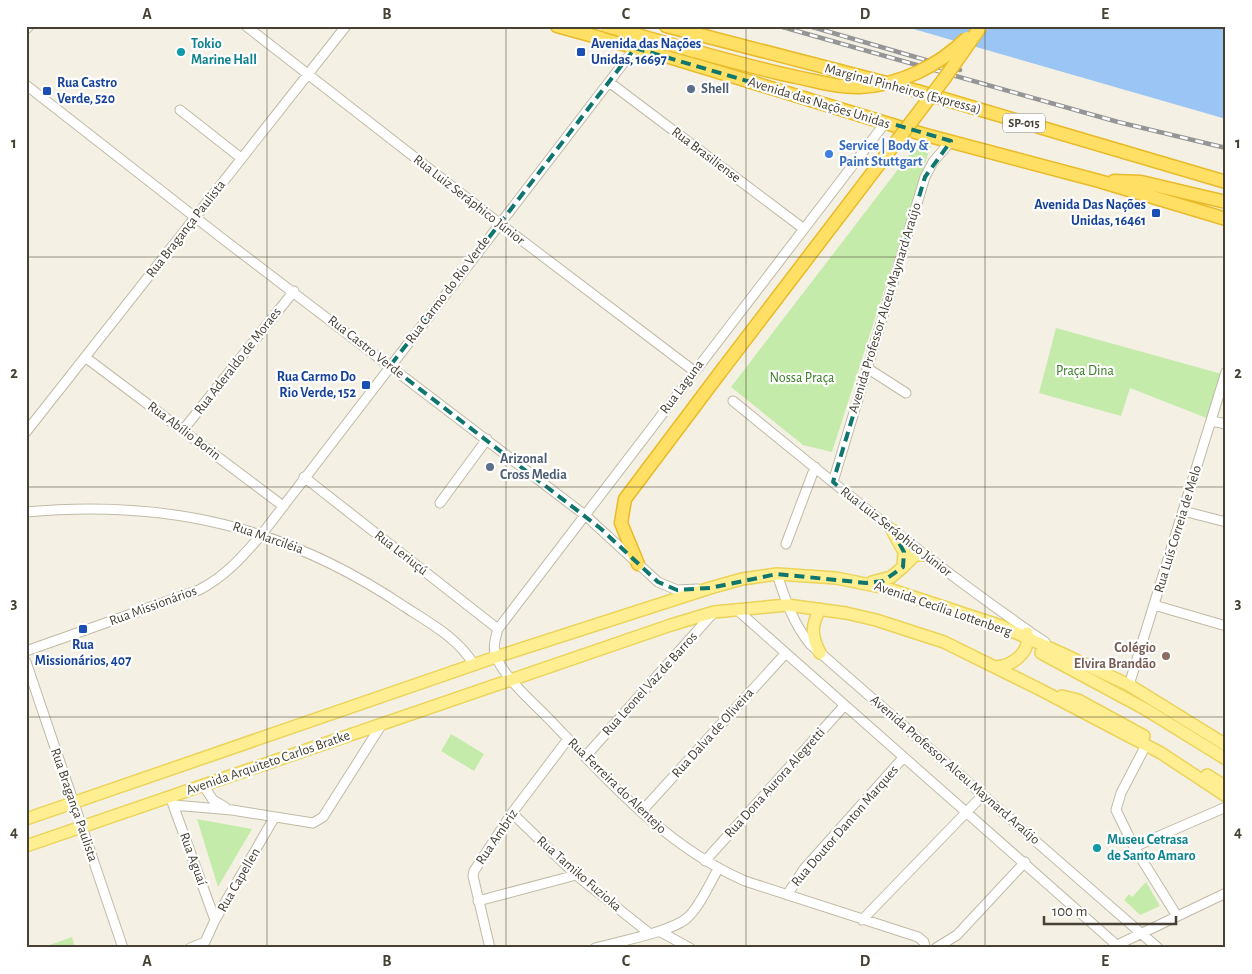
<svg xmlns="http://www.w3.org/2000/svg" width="1252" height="974" font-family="'Alegreya Sans',sans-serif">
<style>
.green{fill:#c5ebaa}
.water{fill:#9bc5f5}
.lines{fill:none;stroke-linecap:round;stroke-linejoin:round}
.minor-casing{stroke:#c0baa6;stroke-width:11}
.major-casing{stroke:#ecd35a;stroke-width:14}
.highway-casing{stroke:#e9ba29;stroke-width:15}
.minor{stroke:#fff;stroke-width:9}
.major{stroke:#ffee92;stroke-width:11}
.highway{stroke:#ffdf64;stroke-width:12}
.rail-casing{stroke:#959595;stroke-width:4.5}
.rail{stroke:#fff;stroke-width:2.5;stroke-dasharray:8;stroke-linecap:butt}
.highway-bridge-casing{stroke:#e9ba29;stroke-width:15;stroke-linecap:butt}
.highway-bridge{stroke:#ffdf64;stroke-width:12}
.marked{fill:none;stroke:#0f766e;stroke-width:4;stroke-dasharray:10 6;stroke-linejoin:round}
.grid{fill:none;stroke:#464134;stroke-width:1;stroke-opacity:0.55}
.culture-dot{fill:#0f9aa8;stroke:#fff;stroke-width:2}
.transit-dot{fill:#1a4fb4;stroke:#fff;stroke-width:2}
.service-dot{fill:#5c6f8a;stroke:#fff;stroke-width:2}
.shop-dot{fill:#3f7fe0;stroke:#fff;stroke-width:2}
.education-dot{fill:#8d6e63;stroke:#fff;stroke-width:2}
.labels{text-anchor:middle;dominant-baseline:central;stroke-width:4.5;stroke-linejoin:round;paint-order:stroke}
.shield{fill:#fff;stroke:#7e7a71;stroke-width:1}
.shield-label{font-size:12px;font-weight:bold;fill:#464134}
.culture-label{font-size:14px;font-weight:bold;fill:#0d838f;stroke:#fff;text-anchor:start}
.transit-label{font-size:14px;font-weight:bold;fill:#164399;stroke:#fff;text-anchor:start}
.service-label{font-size:14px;font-weight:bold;fill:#4e5e75;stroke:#fff;text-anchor:start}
.street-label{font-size:14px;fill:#464134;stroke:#fff}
.shop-label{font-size:14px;font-weight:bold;fill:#366cbe;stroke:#fff;text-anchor:start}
.park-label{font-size:14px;fill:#397c23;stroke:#fff}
.education-label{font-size:14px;font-weight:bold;fill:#785e54;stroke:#fff;text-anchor:end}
.neatline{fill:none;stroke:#464134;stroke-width:2}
.grid-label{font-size:16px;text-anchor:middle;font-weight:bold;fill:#464134}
</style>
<rect width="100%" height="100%" fill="#f4f1e4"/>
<path class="green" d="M919,142l12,3 -99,307 -29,-7 -72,-58z
M1056,328l166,46 -13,45 -79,-31 -9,28 -82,-23z
M451,734l33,20 -10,17 -33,-20z
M197,819l55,10 -34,58z
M1146,882l14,24 -20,9 -16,-15 5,-6 3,3z
M72,937l3,11h-34z"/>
<path class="water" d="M903,26h323v93z"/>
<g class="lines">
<defs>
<path id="minor" d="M246,26l253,197 195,148
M26,29l3,-3
M609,82l195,147
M26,85l197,154 363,277 72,66 19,8 21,-1
M180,110l61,48
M885,123l-387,506c-3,10 -6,20 -1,30 12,24 36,43 55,63 57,60 115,125 193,159l173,56 6,5 1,6
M85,357l198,149
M867,368l39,25
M733,401c102,83 203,167 312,241
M1212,421l14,3
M183,430l111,-139
M26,432l320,-406
M304,477l194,152
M833,482l92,-305 8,-15 18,-21
M440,503l47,-64
M1183,511l43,11
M26,512c142,-13 261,15 379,95 25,16 54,32 69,58
M786,544l29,-77
M777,574c8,25 16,49 33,70l348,304
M1154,605l72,21
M736,609l384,339
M26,651l173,-61c27,-14 43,-33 63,-56l373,-486
M26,662l97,286
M1129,685l97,-313
M1146,745l-25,48 -5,17 18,37 43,69
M585,757l129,-145
M203,785l10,15 12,7
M172,802l43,118
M173,805l59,5 81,13 10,-6 59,-93
M641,812l144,-158
M512,813l64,62 73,58
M1134,847l92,-40
M705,861l139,-155
M787,895l17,-26 99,-111
M478,901l98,-26
M862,920l121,-125
M659,931l31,17
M205,942l10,-22 59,-102
M1113,947l113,-54
M190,948l15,-6
M490,948l-17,-72 1,-5 38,-58 56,-74
M595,948c22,-6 76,-16 92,-30 12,-10 23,-35 31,-49
M936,948l21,-13 68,-73"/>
<path id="major" d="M903,567l12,-12h11
M872,582l19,-5 12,-10 1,-15 -12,-22
M820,653c-9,-18 -9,-27 0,-44
M1041,653l104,56 81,50
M995,667c17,-1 36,-14 32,-34
M1062,696l16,4 66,36
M1207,775l19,12
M26,819l470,-162 214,-69 32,-9 35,-5 59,4 50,10 115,38 64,29 64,30 97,60
M26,846l645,-221 43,-13 73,-7 59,8 30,7 68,22 95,47 122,64 65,43"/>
<path id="highway" d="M557,26l109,30 256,78 177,47 127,38
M666,26l251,65 309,91
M1114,181l27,1 85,20
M638,564l-17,-41 4,-24 94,-125"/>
</defs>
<use href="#minor" class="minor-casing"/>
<use href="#major" class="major-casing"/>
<use href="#highway" class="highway-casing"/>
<use href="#minor" class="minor"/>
<use href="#major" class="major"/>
<use href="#highway" class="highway"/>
<defs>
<path id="rail" d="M779,26l339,96 108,26
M809,26l151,44"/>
</defs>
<use href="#rail" class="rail-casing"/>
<use href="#rail" class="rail"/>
<defs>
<path id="highway-bridge" d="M606,26c63,18 126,37 190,51 21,4 42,11 64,10 41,-2 78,-21 107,-49
M719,374l225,-295 37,-53"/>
</defs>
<use href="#highway-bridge" class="highway-bridge-casing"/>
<use href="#highway-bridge" class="highway-bridge"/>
</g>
<path class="marked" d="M635,48l316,93 -26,36 -92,305 59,48 12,22 -1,15 -20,14 -17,2 -89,-9 -67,14 -33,2 -19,-8 -58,-54 -210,-162z"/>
<path class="grid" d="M267,26v922M506,26v922M746,26v922M985,26v922M26,257h1200M26,487h1200M26,717h1200"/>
<g class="culture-dot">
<circle cx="181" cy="52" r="5"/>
<circle cx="1097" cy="848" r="5"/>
</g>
<g class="transit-dot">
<rect x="576" y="47" width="10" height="10" rx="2.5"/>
<rect x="42" y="86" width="10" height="10" rx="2.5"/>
<rect x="1151" y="208" width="10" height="10" rx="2.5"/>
<rect x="361" y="380" width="10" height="10" rx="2.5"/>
<rect x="78" y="624" width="10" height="10" rx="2.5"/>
</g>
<g class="service-dot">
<circle cx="691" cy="89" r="5"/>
<circle cx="490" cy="467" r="5"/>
</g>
<circle class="shop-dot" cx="829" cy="154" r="5"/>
<circle class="education-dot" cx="1166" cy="656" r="5"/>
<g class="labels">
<rect class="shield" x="1003" y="113.5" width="42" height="19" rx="4"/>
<g class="shield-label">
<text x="1024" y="123">SP-015</text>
</g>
<g class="culture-label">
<text x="191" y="44">Tokio<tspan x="191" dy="16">Marine Hall</tspan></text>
<text x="1107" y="840">Museu Cetrasa<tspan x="1107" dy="16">de Santo Amaro</tspan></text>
</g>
<g class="transit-label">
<text x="591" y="44">Avenida das Nações<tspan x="591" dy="16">Unidas, 16697</tspan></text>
<text x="57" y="83">Rua Castro<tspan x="57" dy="16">Verde, 520</tspan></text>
<text x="1146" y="205" text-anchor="end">Avenida Das Nações<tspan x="1146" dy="16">Unidas, 16461</tspan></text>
<text x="356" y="377" text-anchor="end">Rua Carmo Do<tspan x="356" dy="16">Rio Verde, 152</tspan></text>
<text x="83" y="645" text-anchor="middle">Rua<tspan x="83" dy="16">Missionários, 407</tspan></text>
</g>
<g class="service-label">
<text x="701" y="89">Shell</text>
<text x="500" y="459">Arizonal<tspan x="500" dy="16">Cross Media</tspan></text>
</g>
<g class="street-label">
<text transform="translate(903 89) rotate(15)">Marginal Pinheiros (Expressa)</text>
<text transform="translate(819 103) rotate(17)">Avenida das Nações Unidas</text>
<text transform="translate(706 155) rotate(37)">Rua Brasiliense</text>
<text transform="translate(469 200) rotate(38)">Rua Luiz Seráphico Júnior</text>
<text transform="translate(186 229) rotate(-52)">Rua Bragança Paulista</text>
<text transform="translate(448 290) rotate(-53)">Rua Carmo do Rio Verde</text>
<text transform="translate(885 308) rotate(-73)">Avenida Professor Alceu Maynard Araújo</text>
<text transform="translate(366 347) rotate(38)">Rua Castro Verde</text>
<text transform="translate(238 361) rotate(-52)">Rua Aderaldo de Moraes</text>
<text transform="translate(682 387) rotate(-53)">Rua Laguna</text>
<text transform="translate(184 431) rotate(37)">Rua Abílio Borin</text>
<text transform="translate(1178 529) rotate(-73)">Rua Luís Correia de Melo</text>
<text transform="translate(896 532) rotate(38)">Rua Luiz Seráphico Júnior</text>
<text transform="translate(268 538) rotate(19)">Rua Marciléia</text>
<text transform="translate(401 553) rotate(38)">Rua Leriuçú</text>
<text transform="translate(153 606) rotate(-20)">Rua Missionários</text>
<text transform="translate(943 609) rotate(19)">Avenida Cecília Lottenberg</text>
<text transform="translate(650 684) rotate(-48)">Rua Leonel Vaz de Barros</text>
<text transform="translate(713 733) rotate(-48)">Rua Dalva de Oliveira</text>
<text transform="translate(268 763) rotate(-19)">Avenida Arquiteto Carlos Bratke</text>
<text transform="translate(955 770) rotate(41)">Avenida Professor Alceu Maynard Araújo</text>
<text transform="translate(775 783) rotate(-48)">Rua Dona Aurora Alegretti</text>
<text transform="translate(617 786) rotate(44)">Rua Ferreira do Alentejo</text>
<text transform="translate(74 805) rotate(71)">Rua Bragança Paulista</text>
<text transform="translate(845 826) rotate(-49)">Rua Doutor Danton Marques</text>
<text transform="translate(497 837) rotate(-56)">Rua Ambriz</text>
<text transform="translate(193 859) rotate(70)">Rua Aguaí</text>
<text transform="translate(579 874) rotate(41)">Rua Tamiko Fuzioka</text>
<text transform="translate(239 880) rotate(-60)">Rua Capellen</text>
</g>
<g class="shop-label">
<text x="839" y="146">Service | Body &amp;<tspan x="839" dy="16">Paint Stuttgart</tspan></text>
</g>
<g class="park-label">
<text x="1085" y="371">Praça Dina</text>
<text x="802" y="378">Nossa Praça</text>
</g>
<g class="education-label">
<text x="1156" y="648">Colégio<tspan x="1156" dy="16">Elvira Brandão</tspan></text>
</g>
</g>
<rect width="1252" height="974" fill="none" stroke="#ffffff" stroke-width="55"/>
<path d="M1044 916v8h132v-8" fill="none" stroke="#464134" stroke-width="2.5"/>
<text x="1052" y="916" font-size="15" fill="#464134" stroke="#ffffff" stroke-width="4" paint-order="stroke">100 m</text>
<rect x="28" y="28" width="1196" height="918" class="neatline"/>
<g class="grid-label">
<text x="147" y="19">A</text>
<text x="387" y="19">B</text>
<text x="626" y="19">C</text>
<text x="865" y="19">D</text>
<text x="1105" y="19">E</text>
<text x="14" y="148">1</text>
<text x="1238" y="148">1</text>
<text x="14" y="378">2</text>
<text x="1238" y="378">2</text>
<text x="14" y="608">3</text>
<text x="1238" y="608">3</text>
<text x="14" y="837">4</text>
<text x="1238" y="837">4</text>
<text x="147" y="966">A</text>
<text x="387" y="966">B</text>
<text x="626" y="966">C</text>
<text x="865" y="966">D</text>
<text x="1105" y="966">E</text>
</g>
</svg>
